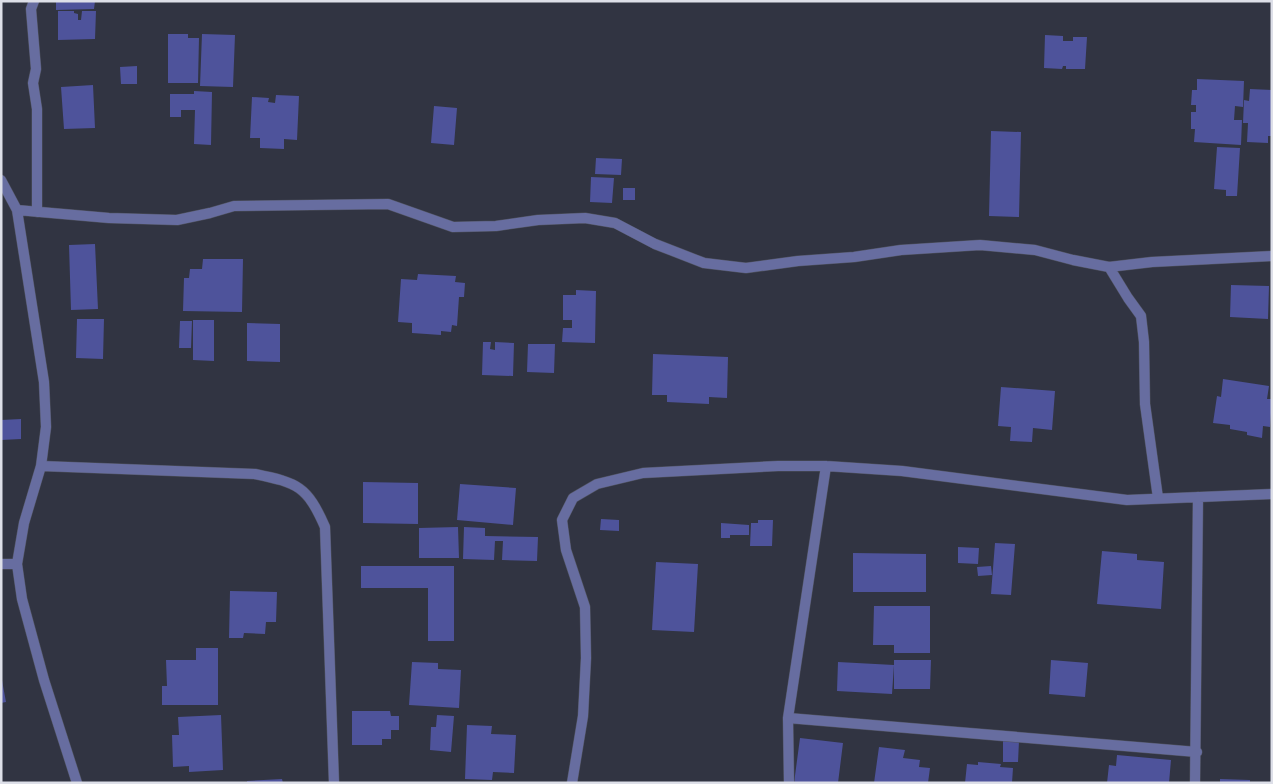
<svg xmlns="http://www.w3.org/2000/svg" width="1273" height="784" font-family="Barlow,sans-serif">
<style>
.building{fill:#4e539b}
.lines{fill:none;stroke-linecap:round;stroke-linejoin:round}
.street-casing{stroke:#505360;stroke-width:11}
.street{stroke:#676da0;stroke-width:10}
</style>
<rect width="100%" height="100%" fill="#313442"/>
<path class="building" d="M56,1h39l-1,8 -38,1z
M58,11h16v2l4,1v6h3l1,-9h14l-1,28 -37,1z
M168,34h20v4h11l-1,45h-30z
M202,34l33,1 -2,52 -33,-1z
M1045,35l18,1v5h10v-4h14l-2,32h-19v-3h-3l-1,3 -18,-1z
M137,66v18h-16l-1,-17z
M1197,79l47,2 -1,26 -8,-1 -1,14h8l-1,25 -47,-3 1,-13h-4v-17h5v-7h-5l1,-15h5z
M93,85l2,43 -31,1 -3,-42z
M1250,89l22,1v46h-4v7l-21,-1 1,-19h-5l1,-23 5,1z
M194,91l18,1 -1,53 -17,-1 1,-34h-14v7h-11v-23h24z
M276,95l23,1 -2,44 -13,-1v10l-24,-1v-10h-10l2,-41 17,1 -1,4 7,1z
M434,106l23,2 -3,37 -23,-2z
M991,131l30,1 -2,85 -30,-1z
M1217,147l23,1 -3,48h-11v-6l-12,-1z
M596,158l26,1 -1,16 -26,-1z
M591,177l23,1 -2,25 -22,-1z
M623,188h12v12h-12z
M95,244l3,65 -27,1 -2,-65z
M203,259h40l-1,53 -59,-1 1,-33h5l1,-9h12z
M418,274l38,2 -1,6 10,1 -1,14h-5l-2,29 -5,-1 -1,7 -10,-1v4l-29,-2v-10l-14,-1 3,-43 16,1z
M1231,285l38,1 -1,33 -38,-2z
M576,290l20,1 -1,52 -33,-1 1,-14h9v-8h-9v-25h13z
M77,319h27l-1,40 -27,-1z
M193,320h21v41l-21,-1z
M180,321h12l-1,27h-12z
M247,323l33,1v38l-33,-1z
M483,342h8l-1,7 5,1v-8l19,1 -1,33 -31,-1z
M528,344h27l-1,29 -27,-1z
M653,354l75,3 -1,41 -18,-1v7l-42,-2v-7h-15z
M1223,379l46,7 -2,13h5l-2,28 -7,-1 -1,12 -15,-3v-3l-17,-3v-4l-17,-2 4,-27 4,1z
M1001,387l54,4 -3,39 -19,-2 -1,14 -22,-1 1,-14 -13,-1z
M21,419v20l-20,1v-20z
M363,482l55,1v41l-55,-1z
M460,484l56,4 -3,37 -56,-5z
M601,519l18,1v11l-19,-1z
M758,520h15l-1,26h-22l1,-23h7z
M721,523l28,2v10h-19v3h-9z
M458,527l1,31h-40v-30z
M464,527l21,1v8l53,1 -1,24 -35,-1 1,-19h-8l-1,19 -31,-1z
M995,543l20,1 -4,51 -20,-1z
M958,547l21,1 -1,16 -20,-1z
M1102,551l35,3v6l27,2 -3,47 -64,-5z
M853,553l73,1v38h-73z
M656,562l42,2 -4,68 -42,-2z
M361,566h93v75h-26v-53h-67z
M991,566l1,9 -14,1 -1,-9z
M230,591l47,1 -1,30h-10l-1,12 -21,-1 -1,5h-14z
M874,606h56v47h-36v-8h-21z
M196,648h22v57h-56v-19h5l-1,-26h30z
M894,660h37l-1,29h-36z
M1051,660l37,3 -3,34 -36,-3z
M412,662l26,1v6l23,1 -2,38 -50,-3z
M838,662l56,3 -2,29 -55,-3z
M1,675l5,27 -5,1z
M352,711h38l1,5h8v14h-8v9h-9v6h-30z
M221,715l2,55 -34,2v-6l-16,1 -1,-32h7l-1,-18z
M437,715l17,1 -3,36 -21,-2 1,-23h5z
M467,725l25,1 -1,8 25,1 -2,38 -21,-1 -1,8 -27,-1z
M800,738l43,5 -5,40h-44z
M1003,741h16l-1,21h-15z
M879,747l26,3 -2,8 17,2 -1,7 11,1 -2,15h-54z
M1117,755l54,5 -2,23h-62l2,-18 7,1z
M978,762l23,2 -1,3 13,1 -1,15h-47l2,-19 11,1z
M282,779l1,4h-36v-2z
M1220,779l30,1v3h-30z"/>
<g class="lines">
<defs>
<path id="street" d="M34,1l-3,8 5,60 -3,14 4,26v103
M1,180l16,30 27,172 2,45 -5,39 -17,57 -7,41 5,35 22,81 33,103
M17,210l92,8 68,2 33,-7 24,-7 154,-2 65,23 43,-1 42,-6 47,-2 30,5 40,21 49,19 42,5 52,-7 56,-4 47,-7 79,-5 55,5 38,10 36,7 43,-5 120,-6
M1109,267l19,31 13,18 3,26 1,62 13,94
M41,466l214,8c43,9 52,12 70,53l9,256
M1,564h16
M788,718l409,34
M572,783l11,-67 3,-58 -1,-51 -19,-57 -4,-30 11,-22 24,-14 46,-11 135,-7h48l76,5 225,29 145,-6
M789,783l-1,-65 38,-252
M1195,783l3,-286"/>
</defs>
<use href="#street" class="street-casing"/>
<use href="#street" class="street"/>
</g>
<rect width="1273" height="784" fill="none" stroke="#dddfe8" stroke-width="5"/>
</svg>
